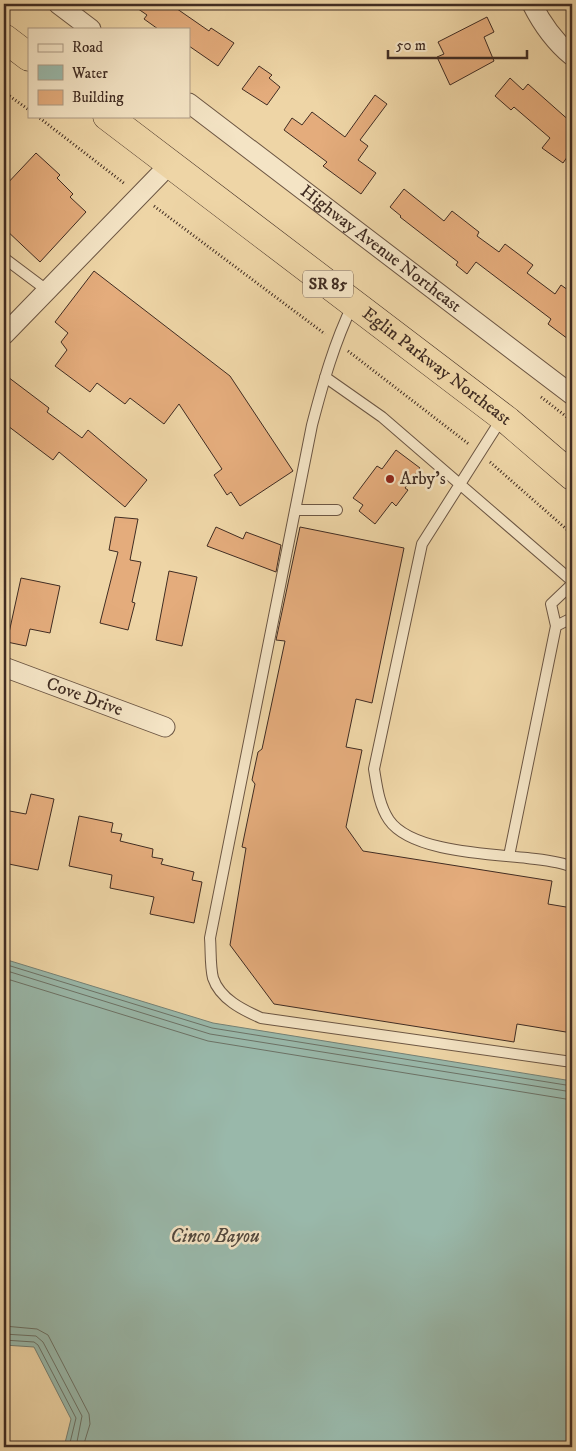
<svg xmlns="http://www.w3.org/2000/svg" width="576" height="1451" font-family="'IM FELL DW Pica',serif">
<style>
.water{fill:#99b8aa;stroke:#758074}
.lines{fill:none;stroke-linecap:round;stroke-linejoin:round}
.shore{stroke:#6c7266;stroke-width:1}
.building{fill:#e4ac7c;stroke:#402c22}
.lane-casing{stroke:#6c5643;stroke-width:12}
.street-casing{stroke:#6c5643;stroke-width:21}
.highway-casing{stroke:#402c22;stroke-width:29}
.path{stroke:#402c22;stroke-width:3;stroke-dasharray:1 2.5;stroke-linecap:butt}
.lane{stroke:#f4e4c5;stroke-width:10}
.street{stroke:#f4e4c5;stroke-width:19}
.highway{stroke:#eed5a6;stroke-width:28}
.poi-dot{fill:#8f2418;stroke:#f4e4c5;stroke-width:2}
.labels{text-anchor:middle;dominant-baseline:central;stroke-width:5;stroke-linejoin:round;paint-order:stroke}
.shield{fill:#f4e4c5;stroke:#766353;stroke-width:1}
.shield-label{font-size:16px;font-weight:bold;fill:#402c22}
.street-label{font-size:18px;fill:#402c22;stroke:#f4e4c5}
.poi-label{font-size:18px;fill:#402c22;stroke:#f4e4c5;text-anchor:start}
.water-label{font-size:19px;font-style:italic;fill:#52483d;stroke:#f4e4c5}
</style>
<rect width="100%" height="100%" fill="#eed5a6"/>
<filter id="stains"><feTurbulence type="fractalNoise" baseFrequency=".004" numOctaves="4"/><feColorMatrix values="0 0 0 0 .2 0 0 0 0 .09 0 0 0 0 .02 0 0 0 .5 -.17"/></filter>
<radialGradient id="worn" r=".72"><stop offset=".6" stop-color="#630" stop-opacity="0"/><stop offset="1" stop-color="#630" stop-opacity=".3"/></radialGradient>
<path class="water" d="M4,959l209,64 359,58v366h-508l7,-28 -37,-72 -30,-2z"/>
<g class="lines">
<path class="shore" d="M4,964l208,64 360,58
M4,970l206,64 362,58
M4,978l204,63 364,59
M4,1326l33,3 11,6 41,79 1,10 -7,23
M4,1334l32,2 7,6 39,74 -6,31
M4,1340l30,2 4,3 38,73 -7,29"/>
</g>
<path class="building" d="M131,4h39l39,27 2,-3 23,15 -16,23 -29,-20v-17h-31l-14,-10 3,-4z
M487,17l7,15 -10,5 10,24 -44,24 -13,-28 7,-3 -6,-12z
M259,66l13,9 -3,3 11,9 -13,18 -25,-16z
M510,78l13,12 5,-6 44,39v27l-9,13 -21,-15 8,-10 -36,-31 -3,3 -16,-14z
M375,95l12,9 -27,36 8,6 -10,14 18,13 -15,21 -38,-28 4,-4 -43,-32 8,-12 10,7 10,-13 33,25z
M36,153l24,22 -3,3 16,16 -3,3 16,15 -46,50 -36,-34v-41z
M404,189l40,32 8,-10 27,21 -2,4 22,16 6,-8 28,21 -6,8 28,21 6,-9 11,8v49l-24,-18 3,-5 -75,-57 -9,12 -11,-9 2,-3 -58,-45 1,-1 -11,-9z
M94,271l136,105 63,95 -53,35 -9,-14 -4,3 -13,-20 8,-6 -43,-65 -15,20 -34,-26 -5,6 -28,-21 -7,9 -35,-26 12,-16 -6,-8 7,-9 -13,-11z
M4,374l45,34 -2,4 35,26 6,-8 59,50 -22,27 -66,-55 -6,8 -49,-37z
M396,450l24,18 -15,20 3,2 -12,16 -4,-4 -17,22 -16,-13 4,-6 -10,-7 24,-32 5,3z
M115,517l23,2 -8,41 11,2 -9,40 3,1 -7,27 -28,-7 18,-71 -9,-2z
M216,527l27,12 3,-7 35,13 -5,27 -69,-26z
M300,527l104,21 -32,155 -16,-4 -10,48 16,3 -16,77 17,24 189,30 -4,23 24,4v125l-55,-9 -3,18 -240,-38 -44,-59 16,-97 -4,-1 13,-63 -3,-4 6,-28 4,-3 23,-108 -9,-1z
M169,571l28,6 -15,69 -26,-6z
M21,578l39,8 -10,47 -20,-4 -4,17 -19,-4z
M31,794l23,5 -16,71 -34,-7v-53l22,4z
M79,816l34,7 -2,9 11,2 -2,7 33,8 -1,8 11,2 -2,5 33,8 -2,8 10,2 -8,41 -44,-9 4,-17 -44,-9 2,-13 -43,-9z"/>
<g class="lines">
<defs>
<path id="lane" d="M4,258l44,33
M353,304c-19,39 -30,79 -41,121l-102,513c1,12 0,28 3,40 7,21 30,32 48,40l311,44
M325,377l57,40 190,164
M502,418l-80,126 -48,225c3,18 5,36 15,51 22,32 101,34 138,38 15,2 32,3 45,9
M295,510h42
M556,626l16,-8
M509,856l47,-230 -5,-22 21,-20"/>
<g id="street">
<path d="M58,4l33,25"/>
<path d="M532,4c10,20 23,38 40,52"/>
<path id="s1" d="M189,103l383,292"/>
<path d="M4,335l166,-171"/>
<path id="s2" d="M4,667l161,60"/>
</g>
<g id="highway">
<path d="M4,38l25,19"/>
<path id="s3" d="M107,116l401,305 64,55"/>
</g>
</defs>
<use href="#lane" class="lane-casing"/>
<use href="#street" class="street-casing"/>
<use href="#highway" class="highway-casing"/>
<path class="path" d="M4,92l25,18
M37,116l88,68
M154,206l171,128
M348,351l122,94
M541,397l31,24
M490,462l82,72"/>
<use href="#lane" class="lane"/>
<use href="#street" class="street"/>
<use href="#highway" class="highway"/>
</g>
<circle class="poi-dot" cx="390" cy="479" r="5"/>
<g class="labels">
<rect class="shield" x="303" y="270.5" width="50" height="27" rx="4"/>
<g class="shield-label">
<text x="328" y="284">SR 85</text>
</g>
<g class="street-label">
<text stroke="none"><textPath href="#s1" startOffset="241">Highway Avenue Northeast</textPath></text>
<text stroke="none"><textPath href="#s3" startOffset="414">Eglin Parkway Northeast</textPath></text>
<text stroke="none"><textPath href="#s2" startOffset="86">Cove Drive</textPath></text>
</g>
<g class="poi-label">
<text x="400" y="479">Arby's</text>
</g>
<g class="water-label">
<text x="215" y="1236">Cinco Bayou</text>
</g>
</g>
<rect width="576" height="1451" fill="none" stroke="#eed5a6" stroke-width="20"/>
<rect x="5" y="5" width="566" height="1441" fill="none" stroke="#402c22" stroke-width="2.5"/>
<rect x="10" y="10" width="556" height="1431" fill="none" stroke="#402c22"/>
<rect x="28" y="28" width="162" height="90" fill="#f4e4c5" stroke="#ac9a84"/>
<rect x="38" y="44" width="25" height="8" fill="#f4e4c5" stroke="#ac9a84"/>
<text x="72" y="52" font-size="15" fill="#402c22">Road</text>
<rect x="38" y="65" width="25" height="15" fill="#99b8aa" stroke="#ac9a84"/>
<text x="72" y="78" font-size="15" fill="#402c22">Water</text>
<rect x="38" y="90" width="25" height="15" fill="#e4ac7c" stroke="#ac9a84"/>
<text x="72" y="102" font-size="15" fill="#402c22">Building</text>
<path d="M388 50v8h139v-8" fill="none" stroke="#402c22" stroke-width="2.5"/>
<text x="396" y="50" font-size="15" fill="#402c22" stroke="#f4e4c5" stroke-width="4" paint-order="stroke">50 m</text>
<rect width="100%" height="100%" filter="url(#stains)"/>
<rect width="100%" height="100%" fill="url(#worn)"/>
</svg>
